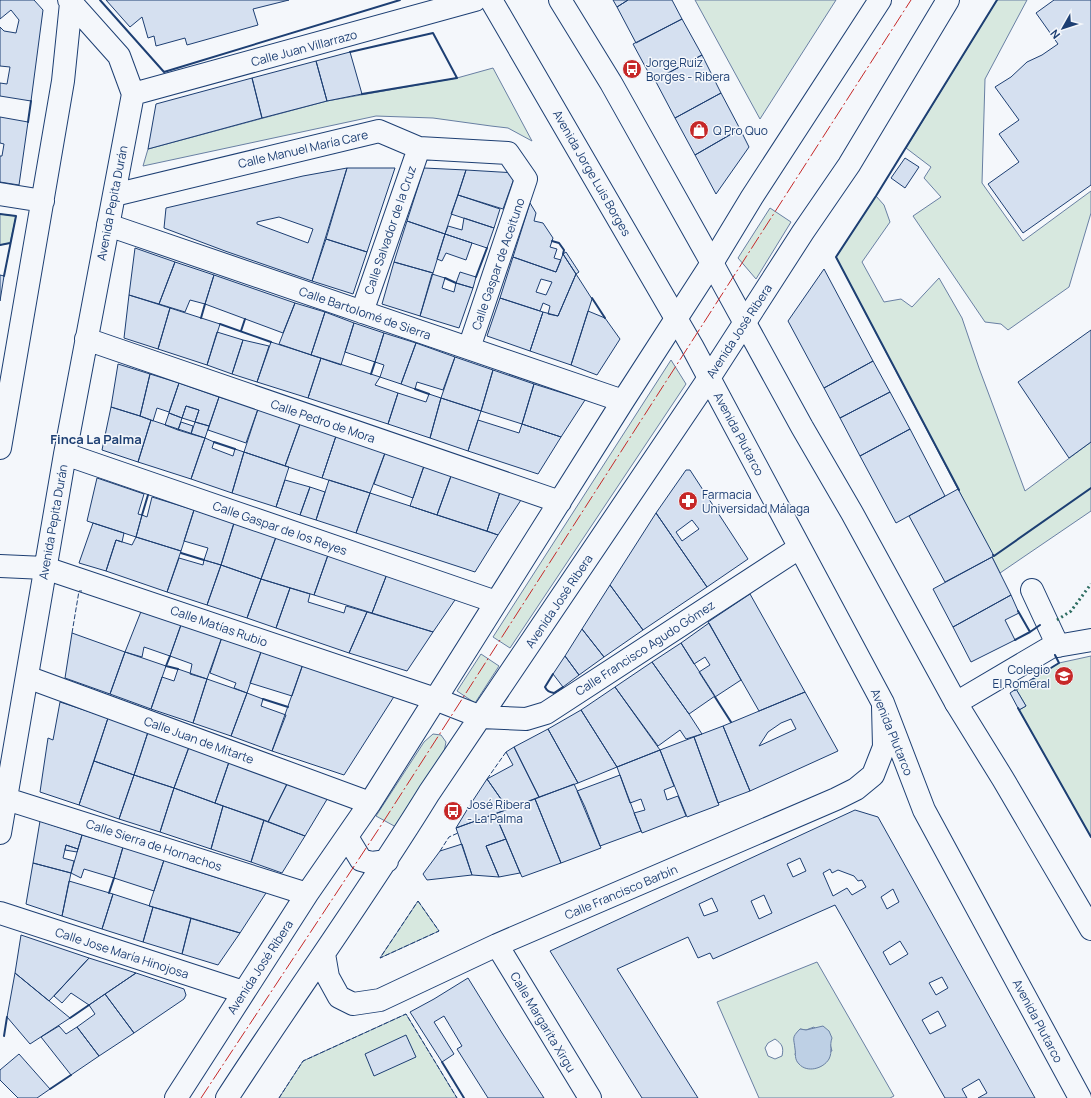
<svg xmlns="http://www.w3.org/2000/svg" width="1091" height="1098" font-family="Manrope,sans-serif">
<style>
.green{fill:#d7e8df;stroke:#687fa3;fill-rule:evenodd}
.water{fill:#bed0e5;stroke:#687fa3}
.building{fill:#d5e0f0;stroke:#1d3f73;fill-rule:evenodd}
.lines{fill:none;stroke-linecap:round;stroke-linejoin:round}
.minor-casing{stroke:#1d3f73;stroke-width:24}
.major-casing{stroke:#1d3f73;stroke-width:24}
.minor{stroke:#f4f7fb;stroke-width:22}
.major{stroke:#f4f7fb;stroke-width:22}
.hedge{stroke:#2c6c60;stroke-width:3;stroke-dasharray:2 3;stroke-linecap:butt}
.fence{stroke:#1d3f73;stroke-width:1;stroke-dasharray:5 2;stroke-linecap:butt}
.wall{stroke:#1d3f73;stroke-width:2}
.power{stroke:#c62828;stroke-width:1;stroke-dasharray:14 3 2 3;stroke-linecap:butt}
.labels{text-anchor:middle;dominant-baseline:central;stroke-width:3;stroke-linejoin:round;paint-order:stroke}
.street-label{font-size:12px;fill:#1d3f73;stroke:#f4f7fb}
.poi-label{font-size:12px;fill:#1d3f73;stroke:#f4f7fb;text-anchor:start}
.neighbourhood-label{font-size:13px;font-weight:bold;fill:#1d3f73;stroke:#f4f7fb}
</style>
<rect width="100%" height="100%" fill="#f4f7fb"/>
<path class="green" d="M695,0h141l-76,119z
M997,0h30l-42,79 -3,104 41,58 68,-50v22l-22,74 -61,43 -7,-6 -16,-2 -72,-106 28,-19 -17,-19 7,-11 -25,-19z
M493,68l39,73 -24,-13 -17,-2 -58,-8 -57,-2 -233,50 5,-17 179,-48 130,-23z
M876,196l8,9 6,17 -28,40 22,40 17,-3 11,8 27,-29 23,40 17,50 46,123 66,-49v69l-91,62 -8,-16 1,-1 -157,-299z
M770,208l21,14 -35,57 -18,-21z
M0,214l16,2 -6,27 -10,2z
M671,360l15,24 -176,264 -17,-11z
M481,654l18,12 -24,37 -18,-12z
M1091,656v181l-72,-127 7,-4 -10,-17 43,-26z
M433,734l8,1 5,7 -2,10 -48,75 -20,-11 48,-74z
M418,901l21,30 -59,27z
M817,962l77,134 -4,2h-131l-42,-96zM814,1027l16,17 2,7 -37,4 5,-26 6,1zM775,1039c7,5 9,8 7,17l-7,3 -7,-3 -3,-8 3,-5z
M406,1014l51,84h-178l24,-37z"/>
<path class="water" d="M823,1026l6,5 3,7c-3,8 1,13 -3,21 -6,10 -22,14 -30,5 -5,-5 -3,-10 -4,-15 -1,-11 -4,-11 5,-20l6,1z"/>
<path class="building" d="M0,0h34l9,10 -12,91 -31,-5v-13l7,1 3,-17 -10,-1v-39l4,4 12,2 3,-13 -8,-10 -11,9z
M106,0h183l-36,9 5,16 -71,20 -2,-7 -29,8 -2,-10 -6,2 -6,-21 -12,10z
M613,0h15l-11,7z
M628,0h44l10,19 -46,24 -19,-36z
M1054,0h37v185l-68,48 -35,-49 31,-22 -20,-28 20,-14 -24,-33 16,-10 16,-15 15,-7 16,-11 -22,-31z
M682,19l20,36 -49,26 -20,-37z
M350,52l12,42 -35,7 -11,-40z
M702,55l19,38 -46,25 -20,-38z
M316,61l11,40 -65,17 -10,-40z
M252,78l10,40 -114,31 8,-45z
M721,93l19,36 -45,26 -20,-37z
M0,117l28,5 -9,63 -19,-3v-26h2l2,-12 -4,-1z
M740,129l9,18 -33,47 -21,-39z
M905,158l14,9 -14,21 -14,-10z
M347,168l-35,113 -87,-30 -61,-23 2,-20 137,-32zM279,217l34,12 -5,14 -51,-19v-2z
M347,168h48l-28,84 -41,-13z
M424,168l42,2 -21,64 -38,-13z
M466,170l50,3 -13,36 -45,-14z
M458,195l42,14 -6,19 -43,-14z
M530,203l6,10 -2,8 9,2 10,15 -3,9 7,2 -3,9 7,2 -5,12 -43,-15z
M464,218l30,10 -7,20 -42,-14 3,-8 14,4z
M407,221l38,13 -12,39 -39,-11z
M445,234l27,9 -6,17 -20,-7 -4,8 -5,-2z
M326,239l41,13 -14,42 -41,-13z
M135,248l40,14 -16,42 -30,-9z
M566,252l13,20 -3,2 -13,-20z
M563,254l13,20 -18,42 -10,-2 2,-8 -7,-3 -3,8 -40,-13 13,-41 43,15zM541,279l11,3 -6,13 -10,-3z
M175,262l39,13 -9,29 -15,-4 -5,12 -26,-8z
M394,262l39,11 -13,43 -38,-12z
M824,269l49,92 -49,27 -36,-67z
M460,272l16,5 -3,11 -17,-5z
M432,274l13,4 -3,10 12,4 2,-9 17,5 -14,40 -39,-12z
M576,274l16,25 -21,66 -41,-14 13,-39 15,4z
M0,275l4,1 -4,25z
M214,275l81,28 -12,30 -78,-29z
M129,295l41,13 -12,41 -34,-11z
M500,298l43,14 -13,39 -43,-15z
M295,303l30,9 -14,43 -32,-11z
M170,308l50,16 -13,41 -49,-16z
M588,311l17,7 15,21 -23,36 -26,-10z
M325,312l29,11 -13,42 -30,-10z
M354,323l30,10 -9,29 -30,-10z
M1091,330v112l-22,16 -51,-76z
M217,332l26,8 -11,34 -25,-9z
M384,333l32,10 -15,41 -21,-7 4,-12 -9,-3z
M243,340l26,6 -12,36 -25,-8z
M271,342l50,16 -13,40 -51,-16z
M416,343l39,14 -12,33 -26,-8 -2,7 -14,-5z
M455,357l38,13 -12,41 -40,-13z
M321,358l59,19 -5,8 23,8 -10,31 -80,-26z
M873,361l17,31 -50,26 -16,-30z
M118,364l32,10 -10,42 -29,-9z
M493,370l41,14 -12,40 -41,-13z
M150,374l29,9 -10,29 -12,-4 -4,13 -13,-5z
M179,383l40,14 -10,29 -14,-4 4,-12 -13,-4 -4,12 -13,-5z
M534,384l51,16 -24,37 -39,-13z
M890,392l20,37 -50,27 -20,-38z
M398,393l28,9 3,-8 12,4 -11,40 -42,-14z
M219,397l39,12 -12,34 -38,-13z
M441,398l40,13 -13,40 -38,-13z
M186,406l13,4 -4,12 -13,-4z
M111,407l29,9 11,4 -13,42 -36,-12z
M258,409l42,15 -15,42 -41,-14z
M169,413l13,5 -4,12 -13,-5z
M151,420l54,18 -14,41 -53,-17z
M478,420l41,13 3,-9 39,13 -23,37 -70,-23z
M181,422l12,4 -2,8 -13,-4z
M195,422l14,4 -4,12 -14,-4z
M300,424l36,12 -14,42 -37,-12z
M910,429l35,67 -49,27 -36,-67z
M336,436l49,17 -15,40 -48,-15z
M205,438l9,4 -2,6 21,8 2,-7 9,3 -12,41 -41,-14z
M244,452l45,15 -13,40 -44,-14z
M385,453l39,13 -11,32 -39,-14z
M424,466l27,10 -14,39 -27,-9z
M686,470h4l58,89 -41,28 -51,-74zM692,520l7,9 -17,12 -6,-9z
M451,476l49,16 -13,39 -50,-16z
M97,478l47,16 -6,20 4,1 -6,22 -49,-16z
M285,480l25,7 -10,28 -24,-8z
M329,480l41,13 -14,40 -40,-13z
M310,487l15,5 -9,28 -16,-5z
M958,489l36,67 -49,26 -36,-66z
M500,492l21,8 -23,35 -11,-4z
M370,493l40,13 88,29 -23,37 -119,-39z
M152,497l42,13 -13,41 -45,-14 6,-22 5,2z
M194,510l40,13 -13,42 -17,-5 4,-12 -24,-7z
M656,513l51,74 -64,43 -33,-45z
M93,523l31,10 -2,9 -6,-2 -10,31 -27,-8z
M234,523l42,14 -15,42 -40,-14z
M136,537l45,14 -14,41 -61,-21 10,-31 16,5z
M276,537l52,18 -14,40 -53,-16z
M328,555l59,19 -15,39 -58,-18z
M992,557l19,38 -58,32 -20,-38z
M179,558l24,7 1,-5 17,5 -14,40 -40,-13z
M221,565l40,14 -14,39 -40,-13z
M387,574l70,23 -24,35 -61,-19z
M261,579l29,9 -14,40 -29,-10z
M610,585l33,45 -39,27 -22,-28z
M290,588l20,6 -2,8 36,11 2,-7 21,6 -18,41 -73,-25z
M750,594l55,98 -46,19 -51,-89z
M1011,595l8,18 -14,7 10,20 -44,22 -18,-35z
M142,609l40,13 -12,34 -26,-9 -2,10 -17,-5z
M367,612l66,20 -26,39 -58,-18z
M182,622l40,15 -15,42 -17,-5 2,-10 -22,-8z
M709,623l32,57 -26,17 -16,-25 11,-7 -5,-8 -11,7 -13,-21z
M582,629l22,28 -25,18 -14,-19z
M72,633l53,19 -15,42 -45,-16z
M222,637l40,12 -15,44 -13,-5 2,-5 -26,-10z
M681,643l34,53 -26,18 -37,-52z
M262,649l41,15 -11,32 -42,-13z
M125,652l41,14 -15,43 -41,-15z
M565,656l14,19 -16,12 -10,-13z
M652,662l37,52 13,20 -16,5 -6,-9 -22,16 -43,-59z
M303,664l92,31 -51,80 -72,-24z
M178,669l29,10 -14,44 -42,-14 11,-32 12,4z
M207,679l40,14 -16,43 -38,-13z
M615,687l45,63 -43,17 -36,-57z
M1016,689l10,17 -7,4 -9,-17z
M805,692l33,59 -88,40 -27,-65zM791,719l5,10 -37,17 9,-14 13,-9z
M247,693l16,6 -2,7 25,9 -14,36 -41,-15z
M60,702l48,16 -29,87 -39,-13 8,-54 5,2z
M581,710l36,57 -39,16 -30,-54z
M108,718l40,14 -14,43 -40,-14z
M723,726l27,65 -32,12 -24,-66z
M548,729l30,54 -39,14 -25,-50z
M148,732l41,15 -15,41 -40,-13z
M694,737l25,68 -32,12 -27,-67z
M189,747l40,15 -14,41 -41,-15z
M514,747l25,50 -31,12 -21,-30 26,-14 -7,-13z
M660,750l14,36 -10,4 3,10 11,-4 8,20 -44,17 -8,-20 11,-3 -4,-11 -11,4 -13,-36z
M94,761l40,14 -15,44 -40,-14z
M229,762l59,20 -20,40 -53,-19z
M134,775l40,13 -14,44 -41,-13z
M620,775l21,56 -41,15 -23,-55z
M487,779l21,30 -52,19 14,-23z
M288,782l41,14 -24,40 -37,-14z
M574,784l11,23 16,41 -40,15 -26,-64z
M174,788l49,18 -12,43 -51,-17z
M535,799l26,64 -39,14 -27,-63z
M223,806l41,14 -13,42 -40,-13z
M855,810l23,7 157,281h-57l9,-5 -8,-14 -17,10 5,9h-22l-110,-193 -122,54 -3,-6 -12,5 -10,-21 -71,32 81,129h-56l-92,-147zM800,858l6,13 -13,6 -6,-13zM830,869l2,4 6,-3 16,6 4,5 4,-1 4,7 -14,8 -5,-7 -14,8 -10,-23zM893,889l6,13 -12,7 -6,-12zM764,895l8,18 -13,6 -8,-18zM712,898l6,13 -14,5 -5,-12zM900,941l8,13 -18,11 -7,-13zM942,977l6,11 -12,7 -7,-12zM938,1011l8,15 -16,8 -8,-14z
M495,814l11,25 -20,7 13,31 -27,-2 -16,-47z
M264,820l41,16 -23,37 -31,-11z
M40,821l42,14 -4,14 -12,-4 -3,13 11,3 -3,12 -38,-10z
M82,835l41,12 -9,31 -30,-9 -3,9 -10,-5z
M506,839l14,34 -21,4 -13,-31z
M462,844l10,31 -45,5 -4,-6 17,-23z
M66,845l12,4 -1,3 -12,-2z
M123,847l41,13 -10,31 -40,-13z
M164,860l22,8 80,25 -26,40 -91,-27z
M33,863l38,10 -9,43 -36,-12z
M69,881l44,13 -11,35 -40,-13z
M113,894l40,13 -10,35 -41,-13z
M153,907l38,11 -9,36 -39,-12z
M191,918l49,15 -22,32 -36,-11z
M21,935l68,23 -40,43 -34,-28z
M89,958l47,15 -47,32 -18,-12 -9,10 -8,-7z
M15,973l55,45 -40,26 -23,-27z
M136,973l48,16 2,6 -2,4 -50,34 -29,-39z
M468,978l34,55 42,65h-56l-31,-49 5,-3 -18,-30 -10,6 20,32 -12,8 -32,-50 24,-13z
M105,994l29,39 -35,23 -22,-29 18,-13 -6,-9z
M59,1026l7,8 11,-7 22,29 -28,19 -30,-38z
M406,1035l10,22 -42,19 -9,-22z
M19,1054l31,35 -13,9h-19l-18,-18v-10z"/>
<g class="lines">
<defs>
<path id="minor" d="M133,94l342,-94
M0,194l43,7
M114,195l265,-64 40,17 89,5 18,26 -57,169
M108,225l515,176
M362,312l57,-164
M86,339l474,163
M0,448l63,-367 8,-78
M65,454l431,148
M0,566l45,2 390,131 46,18 45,2 20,-6 253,-165
M1032,590l26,56
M27,677l343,126
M956,703l95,-56 40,-7
M0,797l307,97
M0,833l65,-379 68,-360 -14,-38 -50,-56
M347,837l14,23 11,3 15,-2
M0,913l243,79
M497,945l93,153
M324,954l4,23 11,20 14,7 27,-4 117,-55 339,-146 20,-10 17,-14 11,-28 -1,-41
M176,1098l131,-204 63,-91 253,-402 89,-138 40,-66 128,-197
M227,1098c66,-102 138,-201 202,-305l280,-415 94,-146 46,-67 99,-165"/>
<path id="major" d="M491,0l201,346 191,357 41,107 156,288
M560,0l51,83 101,180 90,164 50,86 104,190 47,76 88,150"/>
</defs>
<use href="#minor" class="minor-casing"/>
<use href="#major" class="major-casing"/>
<use href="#minor" class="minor"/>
<use href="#major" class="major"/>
<path class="hedge" d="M1057,620l14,-9 20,-27"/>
<path class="fence" d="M72,633l7,-42h3
M487,779l19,-27
M440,851l9,-14 9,-4
M418,901l21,30 -59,27z
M279,1098l24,-37 103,-47 51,84"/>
<path class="wall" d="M100,0l64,72 236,-72
M350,52l83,-19 24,45 -95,16
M28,122l3,-21
M0,214l16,2 -12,60
M552,241l7,2 5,7 -1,4
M0,245l10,-2
M476,277l11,-29
M445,278l11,5
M592,298l13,20
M201,318l4,-14
M220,324l51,18
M241,331l4,-12
M371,374l4,-12
M415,389l14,5
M214,442l21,7
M959,490l-123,-233 40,-61 121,-196
M142,515l6,-20
M181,553l23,7
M993,555l1,1 97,-68
M1018,611l12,21 10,-7
M1015,640l15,-8 -1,-2
M170,656l-4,10 12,3
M553,674l-8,13c2,4 4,5 9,6l9,-6
M1015,690l44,-27 -4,-8
M715,697l16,25
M263,699l25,8
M1018,708l73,129
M109,893l5,-15
M70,1018l19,-13
M4,1036l3,-19
M442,1062l22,36
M50,1089l21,-14"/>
<path class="power" d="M201,1098l177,-268 533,-830"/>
</g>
<defs>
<symbol id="bus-disc" viewBox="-11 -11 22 22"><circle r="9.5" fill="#c62828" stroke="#f4f7fb"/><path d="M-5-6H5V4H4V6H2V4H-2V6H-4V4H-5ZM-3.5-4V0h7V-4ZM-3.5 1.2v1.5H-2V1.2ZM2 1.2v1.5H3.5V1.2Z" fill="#fff"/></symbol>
<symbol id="shop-disc" viewBox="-11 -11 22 22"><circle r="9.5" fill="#c62828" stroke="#f4f7fb"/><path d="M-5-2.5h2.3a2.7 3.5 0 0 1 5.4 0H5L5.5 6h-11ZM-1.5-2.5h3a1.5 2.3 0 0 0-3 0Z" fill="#fff"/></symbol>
<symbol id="pharmacy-disc" viewBox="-11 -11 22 22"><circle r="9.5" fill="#c62828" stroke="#f4f7fb"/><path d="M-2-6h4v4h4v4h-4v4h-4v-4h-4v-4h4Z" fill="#fff"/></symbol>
<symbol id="school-disc" viewBox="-11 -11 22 22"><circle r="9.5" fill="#c62828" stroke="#f4f7fb"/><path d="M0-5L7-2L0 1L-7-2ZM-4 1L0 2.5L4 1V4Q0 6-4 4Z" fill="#fff"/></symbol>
</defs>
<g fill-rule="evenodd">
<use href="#bus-disc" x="621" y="58" width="22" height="22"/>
<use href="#shop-disc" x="688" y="119" width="22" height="22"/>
<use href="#pharmacy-disc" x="677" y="490" width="22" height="22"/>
<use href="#school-disc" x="1053" y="665" width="22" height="22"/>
<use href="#bus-disc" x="442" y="800" width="22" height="22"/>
</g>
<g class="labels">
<g class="street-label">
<text transform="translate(304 48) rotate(-15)">Calle Juan Villarrazo</text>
<text transform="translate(303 149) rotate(-13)">Calle Manuel María Care</text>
<text transform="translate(592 173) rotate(60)">Avenida Jorge Luis Borges</text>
<text transform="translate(112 203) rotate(-79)">Avenida Pepita Durán</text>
<text transform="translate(390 230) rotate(-71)">Calle Salvador de la Cruz</text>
<text transform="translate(498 264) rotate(-71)">Calle Gaspar de Aceituno</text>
<text transform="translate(365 313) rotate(19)">Calle Bartolomé de Sierra</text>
<text transform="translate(739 331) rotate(-57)">Avenida José Ribera</text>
<text transform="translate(323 421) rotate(19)">Calle Pedro de Mora</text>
<text transform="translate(739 434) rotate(62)">Avenida Plutarco</text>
<text transform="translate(53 522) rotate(-80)">Avenida Pepita Durán</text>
<text transform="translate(280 528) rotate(19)">Calle Gaspar de los Reyes</text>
<text transform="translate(559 601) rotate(-56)">Avenida José Ribera</text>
<text transform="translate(219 626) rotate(19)">Calle Matías Rubio</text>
<text transform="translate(645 648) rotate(-33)">Calle Francisco Agudo Gómez</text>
<text transform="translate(892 732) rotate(68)">Avenida Plutarco</text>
<text transform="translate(199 740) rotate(20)">Calle Juan de Mitarte</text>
<text transform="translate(154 845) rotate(18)">Calle Sierra de Hornachos</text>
<text transform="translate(621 892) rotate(-23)">Calle Francisco Barbín</text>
<text transform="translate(122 953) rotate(18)">Calle Jose María Hinojosa</text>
<text transform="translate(260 967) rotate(-57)">Avenida José Ribera</text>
<text transform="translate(1038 1021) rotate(62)">Avenida Plutarco</text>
<text transform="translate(543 1022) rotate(59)">Calle Margarita Xirgu</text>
</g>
<g class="poi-label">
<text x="646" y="62">Jorge Ruiz<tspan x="646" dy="14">Borges - Ribera</tspan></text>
<text x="713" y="130">Q Pro Quo</text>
<text x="702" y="494">Farmacia<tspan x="702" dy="14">Universidad Málaga</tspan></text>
<text x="1050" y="669" text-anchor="end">Colegio<tspan x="1050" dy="14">El Romeral</tspan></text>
<text x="467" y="804">José Ribera<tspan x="467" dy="14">- La Palma</tspan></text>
</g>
<g class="neighbourhood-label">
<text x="96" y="439">Finca La Palma</text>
</g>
</g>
<g transform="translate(1063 28) rotate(231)" stroke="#f4f7fb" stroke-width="3" paint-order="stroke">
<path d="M0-3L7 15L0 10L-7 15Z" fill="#1d3f73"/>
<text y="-6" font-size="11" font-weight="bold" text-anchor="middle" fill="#1d3f73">N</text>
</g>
</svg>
